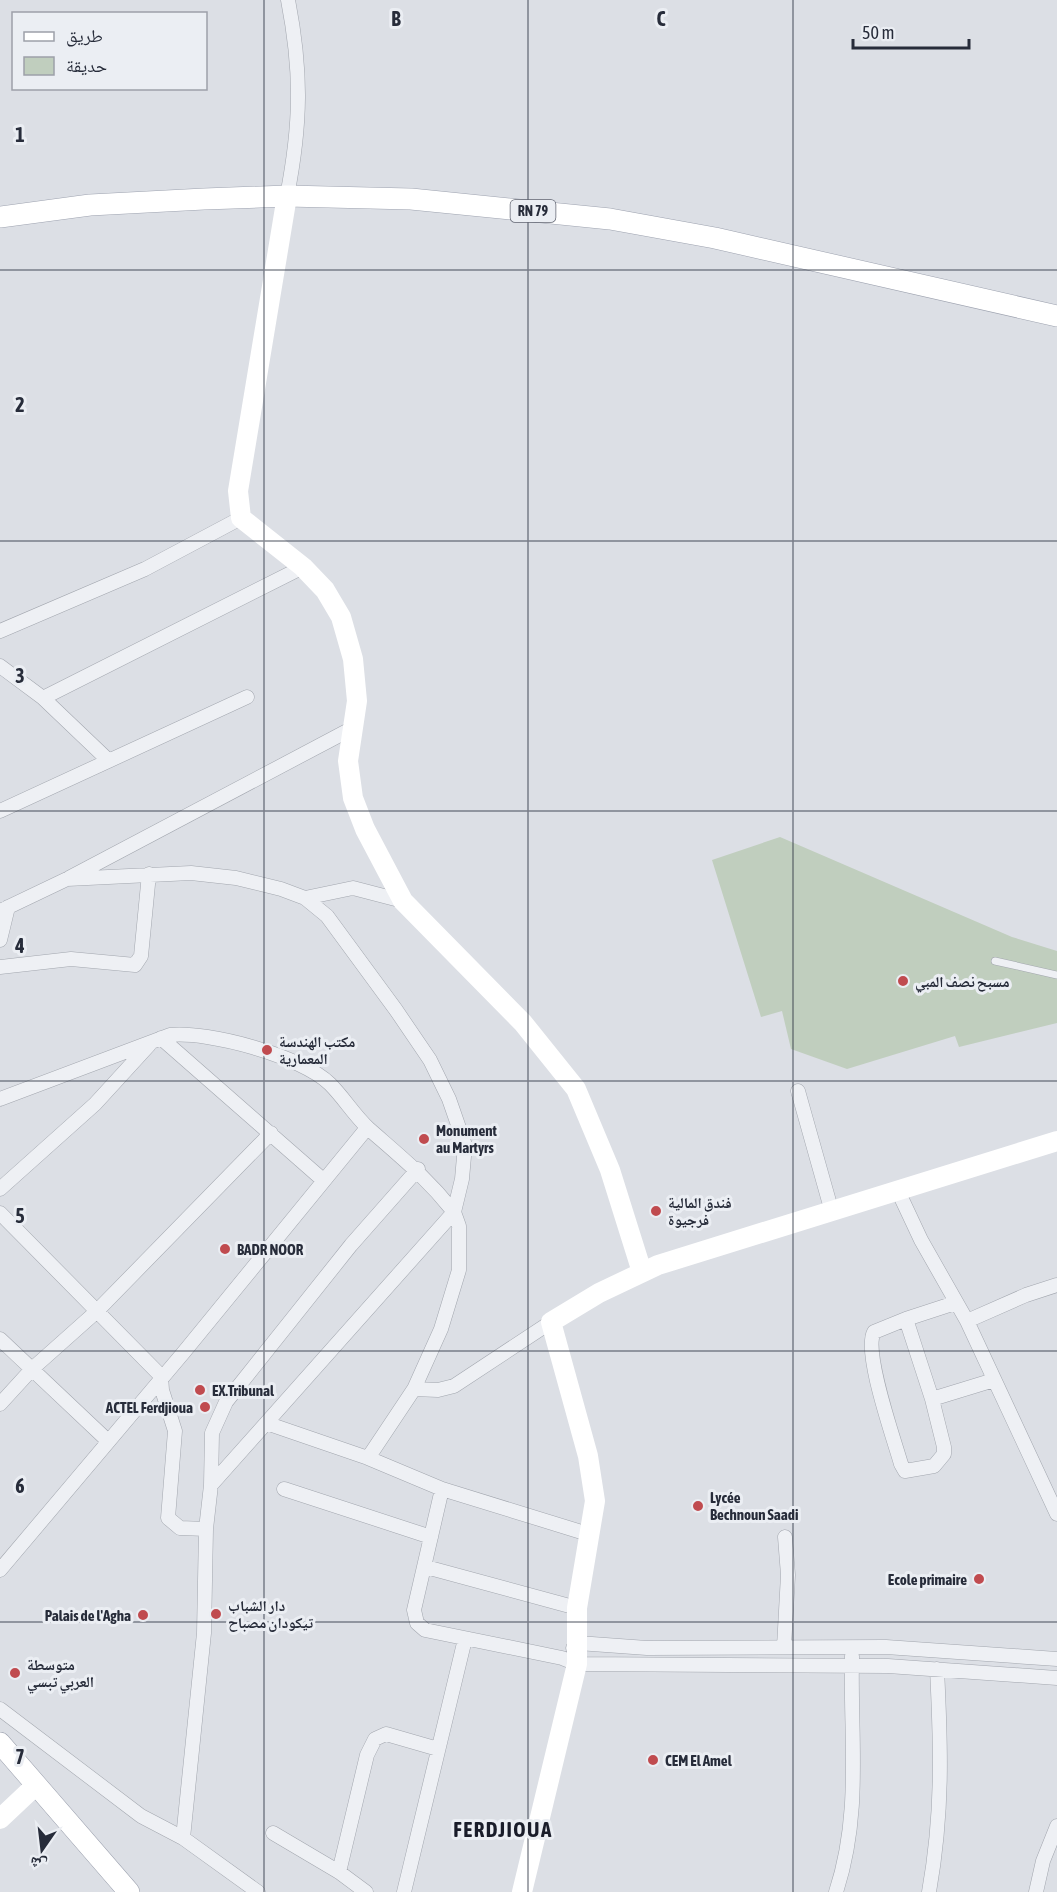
<svg xmlns="http://www.w3.org/2000/svg" width="1057" height="1892" font-family="'Asap Condensed','Noto Naskh Arabic',sans-serif">
<style>
.green{fill:#c0cebe}
.lines{fill:none;stroke-linecap:round;stroke-linejoin:round}
.lane-casing{stroke:#a2a6ae;stroke-width:8}
.street-casing{stroke:#a2a6ae;stroke-width:15}
.primary-casing{stroke:#9da2af;stroke-width:22}
.lane{stroke:#eef0f4;stroke-width:7}
.street{stroke:#eef0f4;stroke-width:14}
.secondary{stroke:#fff;stroke-width:20}
.primary{stroke:#fff;stroke-width:21}
.grid{fill:none;stroke:#272c3a;stroke-width:1.5;stroke-opacity:0.55}
.poi-dot{fill:#c04b4f;stroke:#ebeef3;stroke-width:2}
.labels{text-anchor:middle;dominant-baseline:central;stroke-width:6;stroke-linejoin:round;paint-order:stroke}
.shield{fill:#ebeef3;stroke:#626672;stroke-width:1.5}
.shield-label{font-size:14px;font-weight:bold;fill:#272c3a}
.poi-label{font-size:15px;font-weight:bold;fill:#272c3a;stroke:#ebeef3;text-anchor:start}
.district-label{font-size:21px;font-weight:bold;letter-spacing:1.5px;fill:#1a1d2a;stroke:#ebeef3}
.grid-label{font-size:20px;text-anchor:middle;font-weight:bold;fill:#272c3a;stroke:#ebeef3;stroke-width:6;stroke-linejoin:round;paint-order:stroke}
</style>
<rect width="100%" height="100%" fill="#dcdfe5"/>
<path class="green" d="M780,837l232,100 45,14v72l-98,24 -4,-11 -108,33 -56,-20 -9,-38 -21,6 -49,-157z"/>
<g class="lines">
<defs>
<path id="lane" d="M995,961l62,14"/>
<path id="street" d="M287,196c14,-72 15,-124 1,-196
M0,631l145,-62 96,-51
M0,666l43,32 65,62
M43,698l260,-131
M0,811l247,-114
M69,878l282,-149
M305,898l48,-10 50,13
M0,911l67,-32 124,-6 45,5 45,11 24,9 22,18 69,94 34,50 19,39 16,46 -3,34 -8,33 5,14v44l-18,59 -27,60 -46,69
M0,940l8,-33
M0,967l71,-8 64,6 6,-9 8,-82
M161,1038l162,142
M798,1091l34,121
M0,1099l170,-64c39,-4 131,21 160,49 14,14 24,31 39,45 33,29 57,48 85,83l-243,273
M0,1189l95,-85 54,-59
M898,1191l23,49 46,81 90,193
M0,1213l161,163 1,14 13,41 -7,87 12,10 26,1
M906,1319l49,-16
M967,1321l59,-26 31,-10
M0,1339l108,102
M414,1389l24,1 16,-4 97,-64
M932,1399l12,48v7l-10,12 -29,5 -4,-7c-7,-25 -38,-112 -27,-132l32,-13 26,80 62,-19
M0,1404l32,-35 64,-57 175,-179
M266,1423l102,35 74,31 146,45
M284,1489l147,48
M442,1489l-28,121 3,13 8,7 137,28 15,6 311,2 169,12
M426,1567l151,41
M0,1570l184,-218 183,-224
M784,1647l4,-72 -3,-38
M573,1648l5,-5 69,5 239,-1 171,12
M0,1709l141,107 42,22 75,54
M273,1833l66,39 27,20
M183,1838l21,-205 2,-104 5,-44 1,-52 14,-31 125,-157 67,-76
M339,1872l28,-117 8,-16 11,-5 52,15
M404,1892l61,-253
M836,1892c26,-79 14,-155 16,-236
M929,1892c14,-79 12,-143 8,-223
M1036,1892l7,-31 14,-35"/>
<path id="primary" d="M0,217l90,-12 114,-6 83,-3 124,3 199,20 105,19 342,78
M0,1743l129,149"/>
</defs>
<use href="#lane" class="lane-casing"/>
<use href="#street" class="street-casing"/>
<use href="#primary" class="primary-casing"/>
<use href="#lane" class="lane"/>
<use href="#street" class="street"/>
<path class="secondary" d="M287,196l-49,295 3,27 62,49 22,23 16,27 12,42 4,42 -9,60 5,37 12,31 38,72 120,122 53,66 34,81 32,102
M0,1819l35,-33
M522,1892l55,-228v-56l18,-107 -7,-45 -37,-134 48,-29 59,-28 399,-124"/>
<use href="#primary" class="primary"/>
</g>
<path class="grid" d="M264,0v1892M528,0v1892M793,0v1892M0,270h1057M0,541h1057M0,811h1057M0,1081h1057M0,1351h1057M0,1622h1057"/>
<g class="poi-dot">
<circle cx="903" cy="981" r="6"/>
<circle cx="267" cy="1050" r="6"/>
<circle cx="424" cy="1139" r="6"/>
<circle cx="656" cy="1211" r="6"/>
<circle cx="225" cy="1249" r="6"/>
<circle cx="200" cy="1390" r="6"/>
<circle cx="205" cy="1407" r="6"/>
<circle cx="698" cy="1506" r="6"/>
<circle cx="979" cy="1579" r="6"/>
<circle cx="216" cy="1614" r="6"/>
<circle cx="143" cy="1615" r="6"/>
<circle cx="15" cy="1673" r="6"/>
<circle cx="653" cy="1760" r="6"/>
</g>
<g class="labels">
<rect class="shield" x="510.5" y="200" width="45" height="22" rx="4.5"/>
<g class="shield-label">
<text x="533" y="211">RN 79</text>
</g>
<g class="poi-label">
<text x="915" y="981">مسبح نصف المبي</text>
<text x="279" y="1041">مكتب الهندسة<tspan x="279" dy="17">المعمارية</tspan></text>
<text x="436" y="1130">Monument<tspan x="436" dy="17">au Martyrs</tspan></text>
<text x="668" y="1202">فندق المالية<tspan x="668" dy="17">فرجيوة</tspan></text>
<text x="237" y="1249">BADR NOOR</text>
<text x="212" y="1390">EX.Tribunal</text>
<text x="193" y="1407" text-anchor="end">ACTEL Ferdjioua</text>
<text x="710" y="1497">Lycée<tspan x="710" dy="17">Bechnoun Saadi</tspan></text>
<text x="967" y="1579" text-anchor="end">Ecole primaire</text>
<text x="228" y="1605">دار الشباب<tspan x="228" dy="17">تيكودان مصباح</tspan></text>
<text x="131" y="1615" text-anchor="end">Palais de l'Agha</text>
<text x="27" y="1664">متوسطة<tspan x="27" dy="17">العربي تبسي</tspan></text>
<text x="665" y="1760">CEM El Amel</text>
</g>
<g class="district-label">
<text x="503" y="1829">FERDJIOUA</text>
</g>
</g>
<g class="grid-label">
<text x="396" y="26">B</text>
<text x="661" y="26">C</text>
<text x="20" y="142">1</text>
<text x="20" y="412">2</text>
<text x="20" y="683">3</text>
<text x="20" y="953">4</text>
<text x="20" y="1223">5</text>
<text x="20" y="1493">6</text>
<text x="20" y="1764">7</text>
</g>
<rect x="12" y="12" width="195" height="78" fill="#ebeef3" stroke="#9da0a9" stroke-width="1.5"/>
<rect x="24" y="32" width="30" height="9" fill="#ffffff" stroke="#9da0a9" stroke-width="1.5"/>
<text x="66" y="42" font-size="18" fill="#272c3a">طريق</text>
<rect x="24" y="57" width="30" height="18" fill="#c0cebe" stroke="#9da0a9" stroke-width="1.5"/>
<text x="66" y="72" font-size="18" fill="#272c3a">حديقة</text>
<g transform="translate(42 1850) rotate(194)" stroke="#ebeef3" stroke-width="4.5" paint-order="stroke">
<path d="M0-4.5L10 22L0 15L-10 22Z" fill="#272c3a"/>
<text y="-9" font-size="16" font-weight="bold" text-anchor="middle" fill="#272c3a">ش</text>
</g>
<path d="M853 39v9h116v-9" fill="none" stroke="#272c3a" stroke-width="3"/>
<text x="862" y="39" font-size="18" fill="#272c3a" stroke="#ebeef3" stroke-width="4.5" paint-order="stroke">50 m</text>
</svg>
